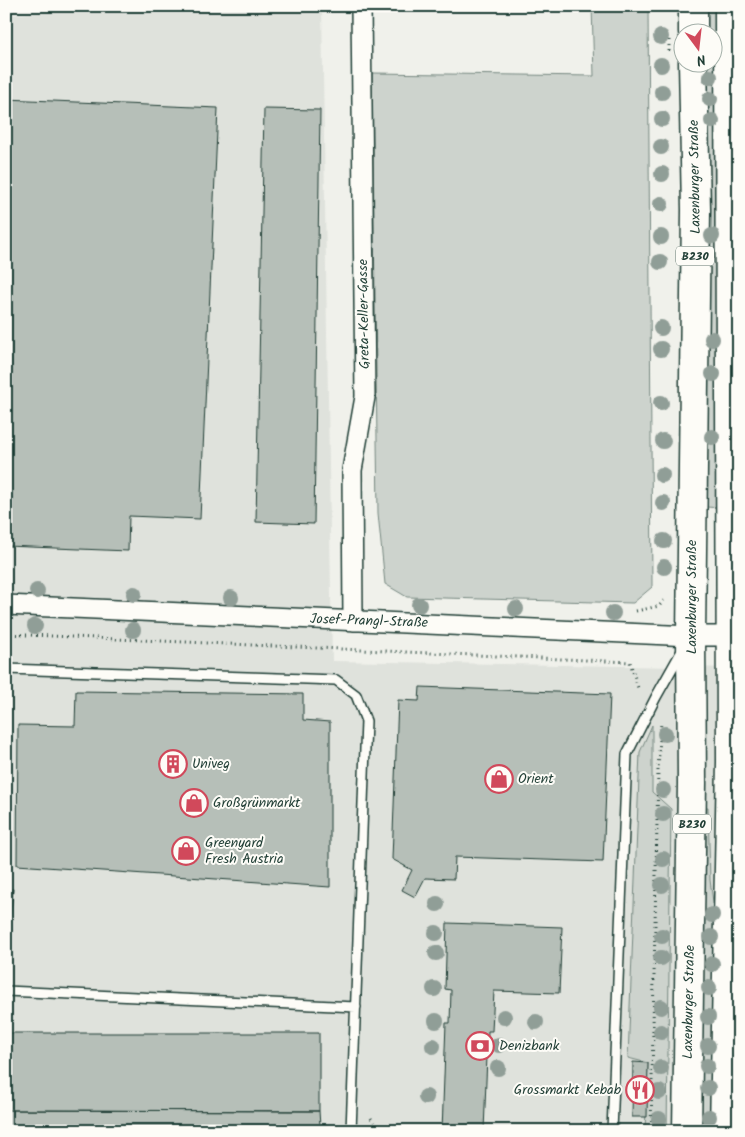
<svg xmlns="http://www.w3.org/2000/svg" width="745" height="1137" font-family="Kalam,sans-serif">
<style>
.built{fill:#dfe2dc}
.green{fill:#cdd3cd;stroke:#768880}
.building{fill:#b6bfb8;stroke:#1f3d34}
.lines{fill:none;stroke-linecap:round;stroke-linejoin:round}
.service-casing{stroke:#1f3d34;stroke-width:12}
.minor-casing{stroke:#1f3d34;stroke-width:22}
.primary-casing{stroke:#1f3d34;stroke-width:31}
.path{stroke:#1f3d34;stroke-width:3;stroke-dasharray:1 4;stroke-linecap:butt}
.service{stroke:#fdfcf7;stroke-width:9}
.minor{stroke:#fdfcf7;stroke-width:19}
.primary{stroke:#fdfcf7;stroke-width:28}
.tree{fill:#909e97}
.labels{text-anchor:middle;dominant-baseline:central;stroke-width:4;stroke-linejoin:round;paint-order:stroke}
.shield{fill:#fdfcf7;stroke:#62766e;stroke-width:1}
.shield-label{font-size:12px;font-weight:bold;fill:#1f3d34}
.street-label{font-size:14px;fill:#1f3d34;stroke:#fdfcf7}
.poi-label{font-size:14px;fill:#1f3d34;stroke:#fdfcf7;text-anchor:start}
</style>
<rect width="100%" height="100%" fill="#f0f1eb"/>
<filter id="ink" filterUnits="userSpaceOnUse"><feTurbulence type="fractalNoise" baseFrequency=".02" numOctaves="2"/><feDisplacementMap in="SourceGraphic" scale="10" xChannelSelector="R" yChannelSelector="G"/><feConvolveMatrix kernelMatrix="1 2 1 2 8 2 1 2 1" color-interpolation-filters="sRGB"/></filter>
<g filter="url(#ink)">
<path class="built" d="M140,6h182l10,655 407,7v463h-733v-1116z"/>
<path class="green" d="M592,6h56l4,581 -19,16 -226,-6 -22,-13 -7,-71 -6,-440 222,3z
M703,6h14l3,502 -13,-1 -3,-444 8,-1v-30h-8z
M652,725v67l19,17 -4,322h-22l3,-68 -20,-5 12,-306z
M703,807h5l2,73 4,29 -3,222h-13z"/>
<path class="building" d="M6,99l212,9 -18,411 -71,-3 -1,35 -122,-5z
M264,109l56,1 -6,414 -58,-2z
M420,687l190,7 -7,168 -148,-5 -1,22 -29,-1 -10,19 -13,-7 10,-20 -20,-11 6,-159 21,1z
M76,691l227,3v26l27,2v165l-313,-22 1,-140 57,1z
M6,889h7l-4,46 -3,-1z
M447,923l115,4 -3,66 -65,-2 -2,40h-4l-4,100h-42l4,-108h4l1,-33 -6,-1z
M6,1033h313v78l-313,-1z
M633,1062l15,1 -1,54h-15z
M6,1110l313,1 1,15h-314z"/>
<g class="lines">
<defs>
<path id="service" d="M6,669l330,11 20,15 10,26 -15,410
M6,991l350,16
M612,1131l15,-377 29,-57 27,-48"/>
<path id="minor" d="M6,605l685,31h40
M353,621l-1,-151 13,-73 -4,-391"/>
<path id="primary" d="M693,6v26
M687,1131l5,-348 -1,-147 5,-426 -3,-148
M724,1131l7,-369 -2,-756"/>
</defs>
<use href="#service" class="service-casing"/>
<use href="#minor" class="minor-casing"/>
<use href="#primary" class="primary-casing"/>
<path class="path" d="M669,40v13
M636,611l23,-5 7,-8
M6,634l624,28 8,26
M371,1118l8,13
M651,1131l7,-361 3,-48"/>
<use href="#service" class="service"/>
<use href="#minor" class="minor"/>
<use href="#primary" class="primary"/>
</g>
<g class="tree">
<circle cx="661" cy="37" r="8"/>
<circle cx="661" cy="65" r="8"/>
<circle cx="710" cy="77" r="8"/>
<circle cx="662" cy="92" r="8"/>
<circle cx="710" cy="99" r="8"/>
<circle cx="662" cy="119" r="8"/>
<circle cx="712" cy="121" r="8"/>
<circle cx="661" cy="147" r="8"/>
<circle cx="662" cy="174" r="8"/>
<circle cx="661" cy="204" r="8"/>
<circle cx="712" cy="236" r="8"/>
<circle cx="661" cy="237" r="8"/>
<circle cx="660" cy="262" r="8"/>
<circle cx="661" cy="328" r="8"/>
<circle cx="712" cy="339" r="8"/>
<circle cx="661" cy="349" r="8"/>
<circle cx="713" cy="374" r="8"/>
<circle cx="661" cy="403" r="8"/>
<circle cx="712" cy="437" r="8"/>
<circle cx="663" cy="441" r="8"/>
<circle cx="662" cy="475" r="8"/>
<circle cx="663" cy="503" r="8"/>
<circle cx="664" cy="541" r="8"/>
<circle cx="664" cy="567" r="8"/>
<circle cx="37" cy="591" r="8"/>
<circle cx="134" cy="594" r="8"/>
<circle cx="231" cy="598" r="8"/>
<circle cx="419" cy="605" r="8"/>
<circle cx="516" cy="609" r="8"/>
<circle cx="613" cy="613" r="8"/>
<circle cx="35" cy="626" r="8"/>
<circle cx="133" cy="630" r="8"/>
<circle cx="665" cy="734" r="8"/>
<circle cx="663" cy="790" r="8"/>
<circle cx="663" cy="814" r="8"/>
<circle cx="663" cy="859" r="8"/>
<circle cx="662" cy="885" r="8"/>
<circle cx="437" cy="904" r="8"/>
<circle cx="712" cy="915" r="8"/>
<circle cx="436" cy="933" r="8"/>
<circle cx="662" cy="936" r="8"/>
<circle cx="711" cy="937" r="8"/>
<circle cx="436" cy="953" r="8"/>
<circle cx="661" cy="958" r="8"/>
<circle cx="712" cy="964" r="8"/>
<circle cx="709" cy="988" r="8"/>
<circle cx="434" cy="989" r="8"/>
<circle cx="661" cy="1007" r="8"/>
<circle cx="504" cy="1017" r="8"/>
<circle cx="708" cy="1017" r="8"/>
<circle cx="436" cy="1021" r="8"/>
<circle cx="536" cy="1022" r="8"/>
<circle cx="661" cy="1032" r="8"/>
<circle cx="499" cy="1045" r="8"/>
<circle cx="433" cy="1046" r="8"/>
<circle cx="708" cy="1046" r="8"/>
<circle cx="707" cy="1066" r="8"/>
<circle cx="498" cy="1068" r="8"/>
<circle cx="661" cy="1068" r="8"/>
<circle cx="708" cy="1088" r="8"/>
<circle cx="659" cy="1092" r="8"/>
<circle cx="426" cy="1097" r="8"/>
<circle cx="709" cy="1117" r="8"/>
<circle cx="659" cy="1119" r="8"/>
</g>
</g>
<defs>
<symbol id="building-ring" viewBox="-11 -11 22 22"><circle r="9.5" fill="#fdfcf7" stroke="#d1495b" stroke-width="1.5"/><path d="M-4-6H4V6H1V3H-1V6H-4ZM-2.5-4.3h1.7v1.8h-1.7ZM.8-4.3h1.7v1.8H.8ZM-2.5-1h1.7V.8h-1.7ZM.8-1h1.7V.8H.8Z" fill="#d1495b"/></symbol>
<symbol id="shop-ring" viewBox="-11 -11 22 22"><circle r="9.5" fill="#fdfcf7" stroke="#d1495b" stroke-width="1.5"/><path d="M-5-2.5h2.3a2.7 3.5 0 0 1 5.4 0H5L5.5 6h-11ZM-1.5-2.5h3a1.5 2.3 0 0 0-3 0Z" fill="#d1495b"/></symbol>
<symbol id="bank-ring" viewBox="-11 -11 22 22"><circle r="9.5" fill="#fdfcf7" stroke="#d1495b" stroke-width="1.5"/><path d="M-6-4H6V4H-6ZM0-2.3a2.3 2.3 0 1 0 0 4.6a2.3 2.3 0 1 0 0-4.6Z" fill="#d1495b"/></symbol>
<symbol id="restaurant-ring" viewBox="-11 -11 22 22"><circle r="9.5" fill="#fdfcf7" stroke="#d1495b" stroke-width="1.5"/><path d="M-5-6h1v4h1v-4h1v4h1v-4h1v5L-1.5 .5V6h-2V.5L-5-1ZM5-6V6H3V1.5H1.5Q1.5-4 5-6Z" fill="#d1495b"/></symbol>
</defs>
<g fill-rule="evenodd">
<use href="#building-ring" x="157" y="748" width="32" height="32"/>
<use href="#shop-ring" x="483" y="763" width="32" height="32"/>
<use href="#shop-ring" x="178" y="787" width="32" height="32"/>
<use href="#shop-ring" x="170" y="835" width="32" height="32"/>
<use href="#bank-ring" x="464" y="1030" width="32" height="32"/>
<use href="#restaurant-ring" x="624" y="1074" width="32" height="32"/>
</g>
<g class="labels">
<g class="shield">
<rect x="676" y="246.5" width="38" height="19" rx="4"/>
<rect x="673" y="814.5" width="38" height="19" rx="4"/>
</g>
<g class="shield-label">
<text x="695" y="256">B230</text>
<text x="692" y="824">B230</text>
</g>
<g class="street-label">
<text transform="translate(695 177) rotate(-91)">Laxenburger Straße</text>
<text transform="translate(364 314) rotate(-91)">Greta-Keller-Gasse</text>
<text transform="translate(692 597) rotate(-90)">Laxenburger Straße</text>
<text transform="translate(369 621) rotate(2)">Josef-Prangl-Straße</text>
<text transform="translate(689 1002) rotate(-89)">Laxenburger Straße</text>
</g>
<g class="poi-label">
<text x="192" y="764">Univeg</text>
<text x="518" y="779">Orient</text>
<text x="213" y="803">Großgrünmarkt</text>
<text x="205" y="843">Greenyard<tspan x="205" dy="16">Fresh Austria</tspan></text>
<text x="499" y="1046">Denizbank</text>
<text x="621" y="1090" text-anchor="end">Grossmarkt Kebab</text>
</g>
</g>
<rect width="745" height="1137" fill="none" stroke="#fdfcf7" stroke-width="25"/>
<rect x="12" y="12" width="720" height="1112" fill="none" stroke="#1f3d34" stroke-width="2" filter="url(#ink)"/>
<g transform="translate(698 48) rotate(165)"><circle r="24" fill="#fdfcf7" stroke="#a4b0a9"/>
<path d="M0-4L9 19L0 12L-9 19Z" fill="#d1495b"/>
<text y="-8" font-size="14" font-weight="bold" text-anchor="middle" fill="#1f3d34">N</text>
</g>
</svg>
